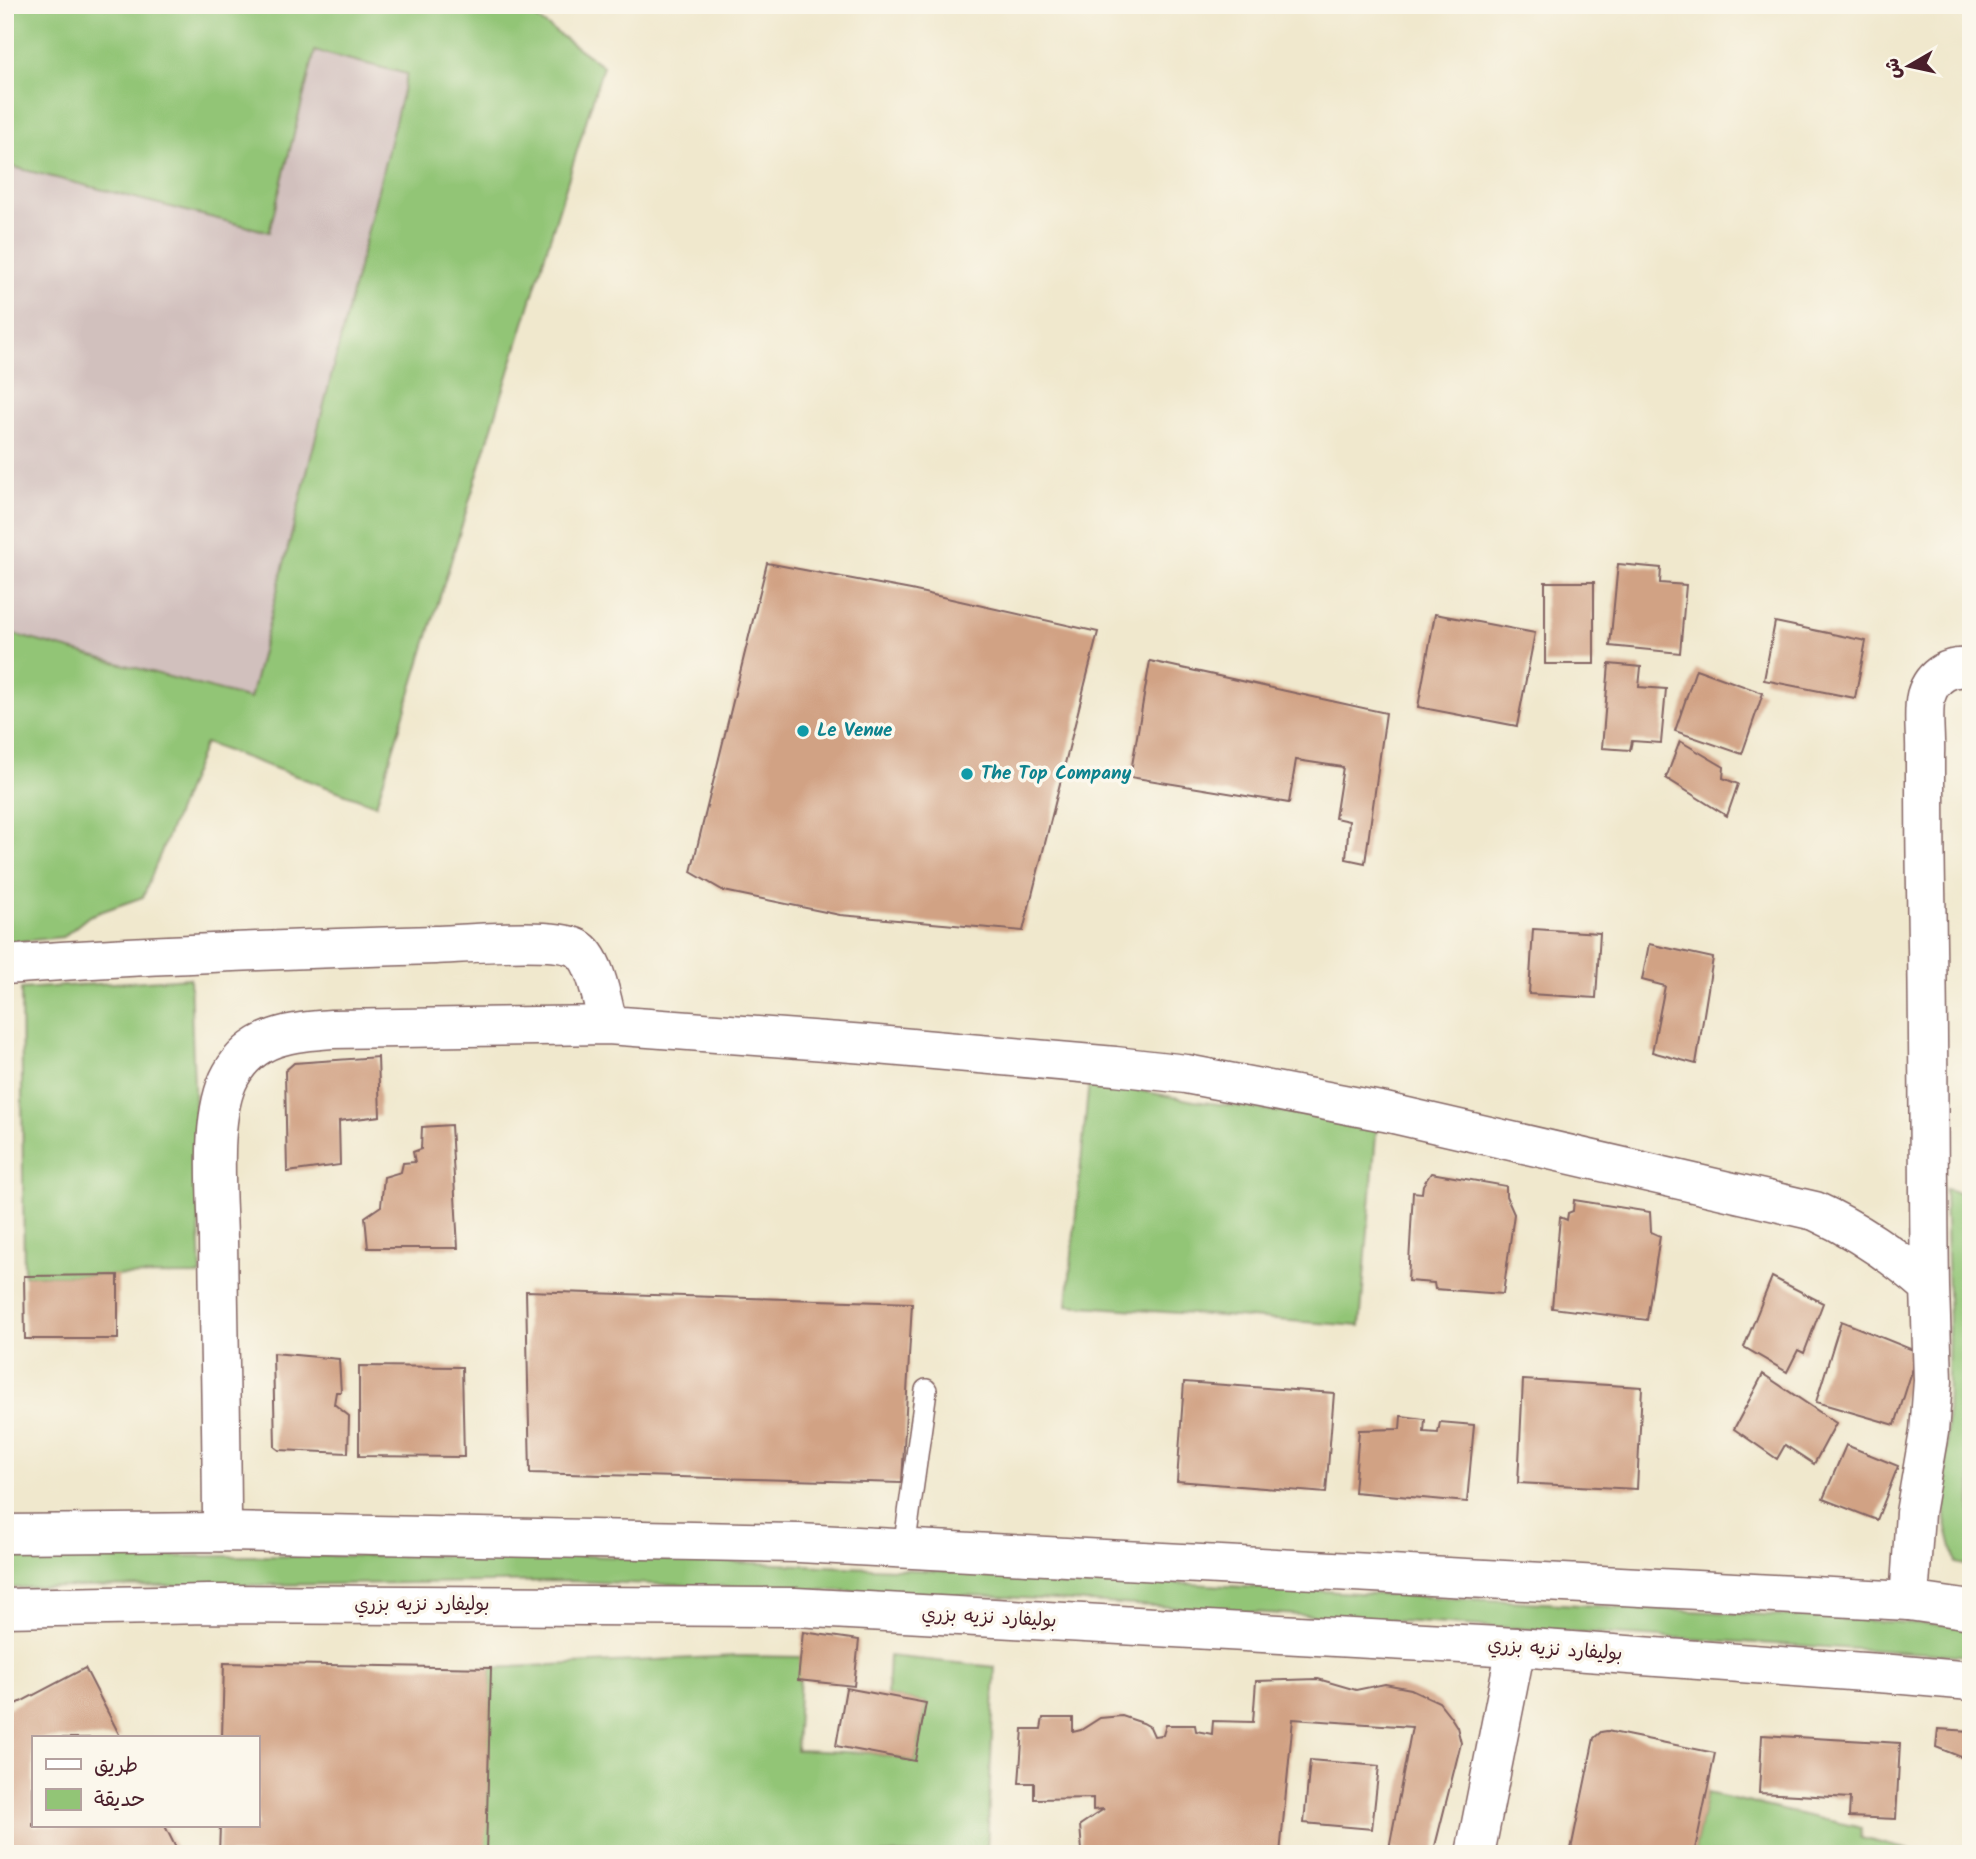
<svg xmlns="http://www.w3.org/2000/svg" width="1976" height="1859" font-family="Kalam,'Playpen Sans Arabic',sans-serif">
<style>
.industrial{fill:#d1c0bd}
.green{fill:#92c576;stroke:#6e7250;stroke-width:2}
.building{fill:#d1a284}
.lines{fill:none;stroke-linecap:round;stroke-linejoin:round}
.service-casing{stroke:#846564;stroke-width:24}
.minor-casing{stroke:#846564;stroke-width:41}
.trunk-casing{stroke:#846564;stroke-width:41}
.service{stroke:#fff;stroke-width:21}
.minor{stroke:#fff;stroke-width:38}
.trunk{stroke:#fff;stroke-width:38}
.culture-dot{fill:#0f9aa8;stroke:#fbf7ec;stroke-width:2.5}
.labels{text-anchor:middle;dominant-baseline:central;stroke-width:7;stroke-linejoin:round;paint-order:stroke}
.culture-label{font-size:19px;font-weight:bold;fill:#0d838f;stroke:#fbf7ec;text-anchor:start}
.street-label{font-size:19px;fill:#4a1f2b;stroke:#fbf7ec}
</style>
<rect width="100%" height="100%" fill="#fbf7ec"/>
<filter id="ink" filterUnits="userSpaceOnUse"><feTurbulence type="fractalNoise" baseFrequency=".0143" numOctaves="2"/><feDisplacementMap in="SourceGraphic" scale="14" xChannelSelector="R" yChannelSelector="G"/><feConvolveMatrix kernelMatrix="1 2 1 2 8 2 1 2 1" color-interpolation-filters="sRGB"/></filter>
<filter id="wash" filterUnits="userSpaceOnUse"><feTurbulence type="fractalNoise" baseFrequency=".00686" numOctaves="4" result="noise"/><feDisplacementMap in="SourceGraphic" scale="28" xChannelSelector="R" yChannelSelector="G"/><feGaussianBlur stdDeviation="1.57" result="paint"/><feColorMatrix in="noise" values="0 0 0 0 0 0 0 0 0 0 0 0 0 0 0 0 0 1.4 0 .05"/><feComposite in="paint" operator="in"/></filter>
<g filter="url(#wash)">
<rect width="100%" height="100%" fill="#f0e8cd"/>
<path class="industrial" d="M315,50l92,24 -157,626 -35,-12 -210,-56v-467l264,67z"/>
<path class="green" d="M5,5h513l85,61 -227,739 -171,-62 -62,154 -54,19 -26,21 -58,6v-311l245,67 157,-625 -92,-23 -46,181 -264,-67z
M190,978l11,297 -177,1 -3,-287z
M1089,1081l105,20 183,22 -17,203 -293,-21z
M1945,1189l26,6v372l-15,-4 -11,-43 4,-192z
M569,1555l419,18 980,53 3,1v29l-984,-60 -419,-15 -563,7v-31z
M737,1656l64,1 -5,93 74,3 45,8 11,-58 -39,-7 2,-40 106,11 -8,183 258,4h-761l7,-186z
M1707,1793l155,35 -1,10 64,16h-231z"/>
<g id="blocks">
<path class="building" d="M767,563l144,27 187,42 -75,299 -183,-16 -116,-24 -33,-19z
M1618,564l43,4 -1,15 26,2 -6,68 -70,-7z
M1545,582h49v82h-49z
M1435,614l100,19 -18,93 -99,-19z
M1775,622l91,19 -11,57 -91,-18z
M1150,661l236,52 -21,150 -19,-4 3,-38 -14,-3 8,-51 -47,-7 -7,43 -159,-26z
M1609,664l32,3 -2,20 27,2 -5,54 -29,-2 -2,9 -28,-2z
M1696,669l67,24 -21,61 -67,-23z
M1680,741l44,26 -1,11 15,6 -11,32 -61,-38z
M1533,929l67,4 -4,65 -67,-4z
M1649,944l64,14 -17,106 -44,-12 13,-66 -23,-6z
M378,1057l2,59 -41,5 1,44 -53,7 -2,-101 9,-8z
M451,1125l7,123h-90l-3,-31 16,-11 3,-29 17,-5 2,-9 12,-1 -2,-10 8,-3 1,-22z
M1431,1173l75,13v10l8,18 -11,80 -68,-5 -1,-6 -26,-2 5,-89 9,1 1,-8z
M1574,1200l76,12 1,20 9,4 -13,84 -95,-12 8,-91 7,3 1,-7 5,-2z
M118,1275v64h-93l-1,-63z
M1772,1277l51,26 -19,50 -6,-3 -11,22 -43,-25z
M526,1291l386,12 -10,180 -372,-10z
M1841,1321l77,31 -23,73 -79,-23z
M273,1353l66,6 2,33h-5l-2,12 15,12 -1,37 -69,-3 -4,-3z
M359,1366l103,1 2,90 -105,-1z
M1763,1374l73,49 -22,41 -29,-19 -8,14 -43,-30z
M1523,1380l119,7 -5,102 -119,-6z
M1184,1382l150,11 -8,100 -149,-12z
M1401,1416l24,3 -1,13 14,1 2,-11 34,3 -7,77 -113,-10 5,-62 41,-1z
M1846,1445l52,21 -21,54 -54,-21z
M803,1632l56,8 -5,46 -56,-6z
M224,1663l267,5 -5,186h-267l1,-28h37v-88h-35z
M85,1668l36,70h-88v88h132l14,28h-174v-144z
M1318,1679l38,11 29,-6 26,5 28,13 11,14 7,11 4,16 -28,111h-18l-26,-5 23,-122 -119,-8 -13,135 -198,-3 -2,-26 24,-16 -11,1v-12l-59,1v-16h-15l4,-54h18l2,-11h30v14l8,-2 19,-12 22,-2 21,7 7,4 4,9 9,-1 3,-10h29l1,6 16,3 1,-13 40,1 3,-41z
M846,1688l80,15 -11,58 -79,-15z
M1938,1729l33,2v30l-35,-14z
M1607,1731l108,22 -21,101h-124l24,-116 7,-6z
M1762,1735l138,8 -4,76 -47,-2 1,-19 -91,-5z
M1310,1760l69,6 -7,63 -68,-6z"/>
</g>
</g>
<g filter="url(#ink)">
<use href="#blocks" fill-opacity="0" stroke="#846564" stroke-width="2"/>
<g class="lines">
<defs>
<path id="service" d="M904,1549l22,-159"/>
<path id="minor" d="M5,965c143,-11 286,-16 430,-20 30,-1 119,-9 142,3 19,10 26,57 31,77
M1930,1287c-2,-133 -1,-266 -4,-399 -1,-45 -1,-89 -1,-134 1,-18 -3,-41 1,-58 6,-21 25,-32 45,-27
M222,1532c0,-98 -3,-196 -4,-294 -1,-45 -9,-124 13,-163 22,-40 61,-43 101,-46l276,-4 258,19 249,22 71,8 199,38 430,99c44,20 80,45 115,76l3,94 -4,51 -14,81 -6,88
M1475,1854l41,-207"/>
<path id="trunk" d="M5,1534l217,-2 577,11 1110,58 62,9
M5,1608l203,-4 587,3 721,40 376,27 79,7"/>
</defs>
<use href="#service" class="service-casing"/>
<use href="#minor" class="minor-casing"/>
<use href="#trunk" class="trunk-casing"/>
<use href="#service" class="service"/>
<use href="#minor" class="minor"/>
<use href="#trunk" class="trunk"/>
</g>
</g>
<g class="culture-dot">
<circle cx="803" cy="731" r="7"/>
<circle cx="967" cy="774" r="7"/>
</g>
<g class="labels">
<g class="culture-label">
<text x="817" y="731">Le Venue</text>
<text x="981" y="774">The Top Company</text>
</g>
<g class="street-label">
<text x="422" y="1605">بوليفارد نزيه بزري</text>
<text transform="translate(989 1618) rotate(3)">بوليفارد نزيه بزري</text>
<text transform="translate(1555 1650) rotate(4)">بوليفارد نزيه بزري</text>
</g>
</g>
<rect width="1976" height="1859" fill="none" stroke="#fbf7ec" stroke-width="28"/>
<rect x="32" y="1736" width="228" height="91" fill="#fbf7ec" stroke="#b4a19f" stroke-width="2"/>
<rect x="46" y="1759" width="35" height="10" fill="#ffffff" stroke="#b4a19f" stroke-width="2"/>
<text x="94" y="1772" font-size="21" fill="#4a1f2b">طريق</text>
<rect x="46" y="1789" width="35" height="21" fill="#92c576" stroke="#b4a19f" stroke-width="2"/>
<text x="94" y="1806" font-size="21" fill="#4a1f2b">حديقة</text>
<g transform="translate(1909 66) rotate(261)" stroke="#fbf7ec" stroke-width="5" paint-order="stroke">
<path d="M0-5L12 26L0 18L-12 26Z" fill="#4a1f2b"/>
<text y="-10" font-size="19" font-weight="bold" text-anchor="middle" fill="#4a1f2b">ش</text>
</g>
</svg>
